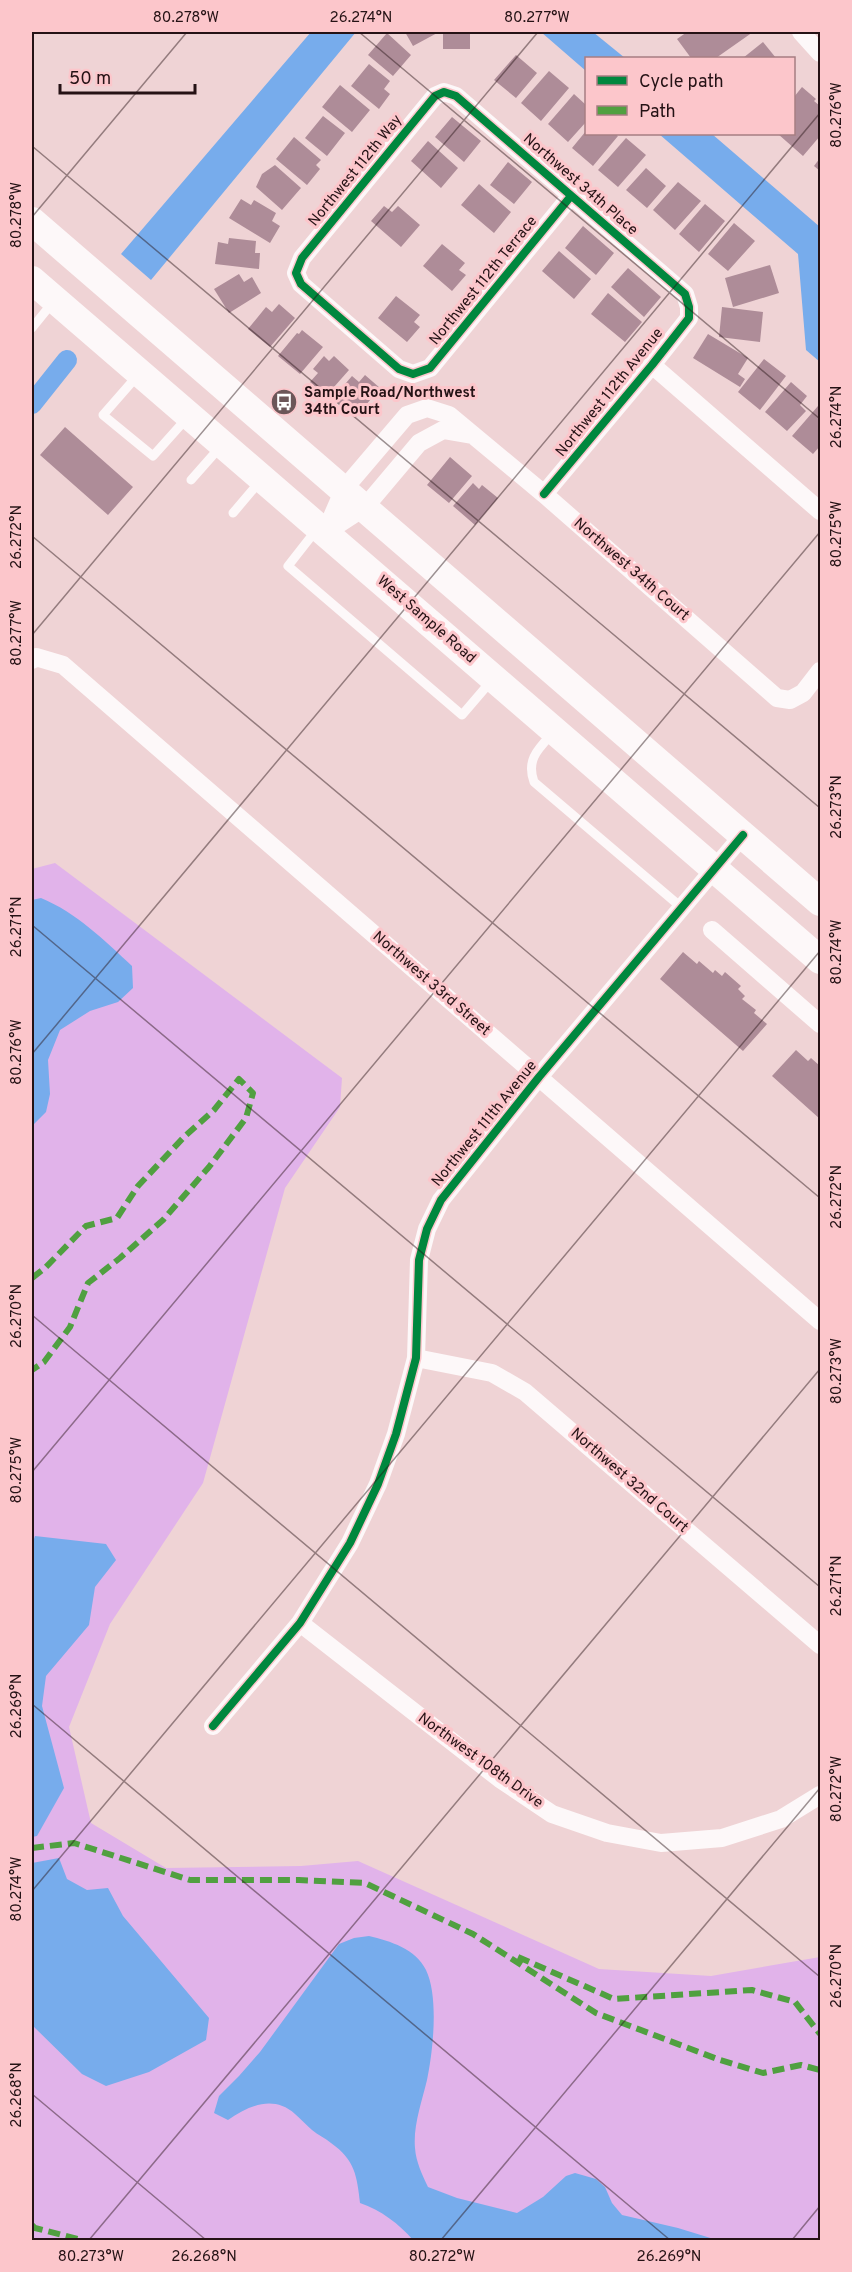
<svg xmlns="http://www.w3.org/2000/svg" width="852" height="2272" font-family="Overpass,sans-serif">
<style>
.green{fill:#e1b3ea}
.water{fill:#77acec}
.lines{fill:none;stroke-linecap:round;stroke-linejoin:round}
.canal{stroke:#77acec;stroke-width:20}
.building{fill:#ae8c98}
.service{stroke:#fdf8f9;stroke-width:9}
.minor{stroke:#fdf8f9;stroke-width:18}
.primary{stroke:#fdf8f9;stroke-width:28}
.quiet{stroke:#50a040;stroke-width:6;stroke-dasharray:12 6;stroke-linecap:butt}
.cycleway-casing{stroke:#fcc6cb;stroke-width:11}
.cycleway{stroke:#00873e;stroke-width:8}
.ticks{fill:none;stroke:#251215;stroke-width:1.5;stroke-opacity:0.45}
.labels{text-anchor:middle;dominant-baseline:central;stroke-width:6;stroke-linejoin:round;paint-order:stroke}
.street-label{font-size:15px;fill:#251215;stroke:#fcc6cb}
.poi-label{font-size:15px;font-weight:bold;fill:#251215;stroke:#fcc6cb;text-anchor:start}
.neatline{fill:none;stroke:#251215;stroke-width:2}
.ticks-label{font-size:15px;text-anchor:middle;fill:#251215}
</style>
<rect width="100%" height="100%" fill="#efd3d5"/>
<path class="green" d="M55,863l287,215 -2,29 -55,81 -82,295 -93,141 -41,103 22,96 75,45 135,-2 57,-5 241,108 112,7 109,-19v283h-788v-1371z"/>
<path class="water" d="M311,32h45l-205,248 -30,-26z
M541,32h52l32,26h-39v13z
M659,134h53l108,93v135l-14,-12 -8,-96z
M41,898c36,15 63,42 91,68l1,22 -15,14 -28,9 -30,19 -12,30 2,34 -4,18 -14,14v-226z
M35,1536l71,8 10,16 -21,27 -6,38 -43,51 -4,30 22,82 -27,48 -5,1v-292z
M59,1858l8,21 20,11 21,-2 15,28 86,102 -3,22 -57,32 -43,14 -24,-12 -50,-49v-162z
M369,1936c21,5 47,13 57,34 13,27 7,81 1,110 -5,21 -14,46 -12,68 1,14 7,26 13,39l29,11 60,15 26,-16 23,-21 9,-3 21,6 9,8 7,16 10,12 56,13 39,12h-304c-14,-16 -32,-30 -53,-37 -3,-27 -5,-43 -29,-60 -6,-5 -13,-8 -19,-13 -6,-5 -11,-11 -17,-16 -21,-19 -46,-9 -67,6l-14,-7 5,-17 20,-20 21,-24 79,-108 15,-6z"/>
<g class="lines">
<path class="canal" d="M32,404l35,-44"/>
</g>
<path class="building" d="M405,32h34l-26,14z
M443,32h27v17h-27z
M687,32h66l-37,26h-25l-14,-19z
M387,33l24,22 -18,21 -25,-21z
M763,42l13,16h-33z
M516,55l21,18 -21,25 -22,-18z
M369,64l21,17 -6,8 6,5 -11,15 -28,-23z
M549,71l20,17 -28,33 -20,-18z
M340,85l30,25 -18,22 -30,-25z
M802,87l14,12 -2,2 6,5v30l-17,20 -25,-22h16v-37z
M574,94l12,11v17l-18,20 -20,-18z
M323,116l22,17 -18,23 -22,-18z
M452,117l29,24 -17,21 -29,-25z
M586,131v3h29l3,2 -25,30 -21,-18z
M294,137l27,23 -5,5 4,4 -13,16 -31,-26z
M626,138l20,17 -28,32 -20,-17z
M428,141l30,27 -17,20 -30,-27z
M820,158v13l-6,-5z
M508,162l24,20 -18,22 -24,-19z
M275,165l26,23 -19,22 -26,-23 6,-13z
M646,168l20,18 -19,22 -21,-18z
M678,182l23,19 -26,29 -22,-20z
M479,184l32,28 -17,21 -33,-28z
M241,199l10,6 3,-5 22,13 -4,8 8,5 -10,17 -41,-25z
M705,204l20,17 -26,31 -20,-18z
M384,206l8,6 6,-6 22,19 -19,22 -30,-26z
M734,223l21,18 -27,30 -20,-17z
M583,226l31,27 -18,22 -31,-27z
M229,238l27,3 -1,12h5l-1,16 -44,-5 3,-22 10,2z
M442,244l23,19 -6,7 7,5 -14,16 -29,-25z
M559,251l32,28 -17,20 -32,-28z
M770,265l9,28 -46,14 -8,-29z
M628,268l33,29 -17,20 -33,-30z
M239,274l5,8 8,-5 9,16 -32,20 -15,-24z
M608,293l34,29 -17,20 -34,-28z
M396,296l24,19 -6,7 6,5 -13,15 -29,-24z
M279,304l16,14 -25,29 -22,-18 18,-22 6,5z
M722,307l41,5 -3,30 -41,-5z
M302,330l21,17 -23,27 -22,-18 19,-23 2,1z
M708,334l40,24 -10,16 7,5 -5,8 -47,-29z
M324,356l5,5 5,-5 15,14 -23,26 -16,-14 8,-9 -5,-4z
M764,359l22,17 -26,34 -22,-18z
M365,375l15,13 -24,29 -23,-19 19,-22 7,6z
M791,382l16,14 -7,9 6,6 -19,20 -22,-19z
M818,406l2,2v38l-7,8 -21,-18z
M65,427l68,60 -25,28 -68,-60z
M450,457l22,19 -23,27 -22,-18z
M473,483l6,6 3,-4 16,13 -23,27 -22,-19z
M683,952l14,12 2,-3 14,12 2,-3 7,6 3,-4 16,14 -3,3 7,7 -3,3 14,11 -2,3 13,11 -24,27 -83,-72z
M796,1050l12,11 3,-3 9,8v53l-48,-43z"/>
<g class="lines">
<path class="service" d="M32,328l21,-26
M138,375l-35,40 50,41 34,-38
M191,480l30,-34
M233,513l28,-33
M317,529l-29,37 174,149 30,-35
M552,734c-14,15 -26,26 -18,48l147,125"/>
<path class="minor" d="M801,32l19,21
M652,365l168,146
M544,494l108,-129 37,-47v-11l-4,-13 -229,-198 -12,-4 -9,4 -133,162 -6,15 5,11 98,85 14,5 17,-6 141,-172
M325,533l19,-44 63,-74 20,-7 22,7 95,79 233,204 13,2 13,-7 17,-22
M325,533l40,-26 54,-64 24,-13 29,5
M32,660l4,-3 27,8 757,656
M712,930l108,94
M416,1358l76,15 33,19 295,253
M300,1623l200,156 52,35 55,19 54,10 61,-5 59,-19 39,-24
M213,1726l87,-103 50,-80 28,-59 18,-50 20,-76 3,-98 8,-31 14,-29 98,-123 204,-242"/>
<path class="primary" d="M32,221l788,681
M32,280l788,680"/>
<path class="quiet" d="M32,1278l13,-10 41,-42 31,-8 21,-32 47,-50 29,-26 25,-31 14,14 -7,25 -37,49 -46,53 -43,38 -32,25 -18,44 -26,35 -12,8
M32,1848l42,-5 116,37h109l66,3 108,51 123,79 124,47 43,13 38,-8 19,5
M518,1957l96,42 138,-9 43,12 25,32
M32,2225l3,3 47,12"/>
<defs>
<path id="cycleway" d="M544,494l108,-129 37,-47v-11l-4,-13 -229,-198 -12,-4 -9,4 -133,162 -6,15 5,11 98,85 14,5 17,-6 141,-172
M213,1726l87,-103 50,-80 28,-59 18,-50 20,-76 3,-98 8,-31 14,-29 98,-123 204,-242"/>
</defs>
<use href="#cycleway" class="cycleway-casing"/>
<use href="#cycleway" class="cycleway"/>
</g>
<path class="ticks" d="M359,32l461,387M32,146l788,662M32,217l155,-185M32,536l788,662M32,635l506,-603M32,925l788,662M32,1054l788,-941M32,1315l788,662M32,1472l788,-940M32,1704l638,536M32,1891l788,-940M32,2094l174,146M89,2240l731,-871M441,2240l379,-452M792,2240l28,-34"/>
<defs>
<symbol id="bus-disc" viewBox="-11 -11 22 22"><circle r="9.5" fill="#6c5658" stroke="#fcc6cb"/><path d="M-5-6H5V4H4V6H2V4H-2V6H-4V4H-5ZM-3.5-4V0h7V-4ZM-3.5 1.2v1.5H-2V1.2ZM2 1.2v1.5H3.5V1.2Z" fill="#fff"/></symbol>
</defs>
<g fill-rule="evenodd">
<use href="#bus-disc" x="269" y="387" width="30" height="30"/>
</g>
<g class="labels">
<g class="street-label">
<text transform="translate(356 171) rotate(-51)">Northwest 112th Way</text>
<text transform="translate(580 185) rotate(41)">Northwest 34th Place</text>
<text transform="translate(484 281) rotate(-51)">Northwest 112th Terrace</text>
<text transform="translate(610 393) rotate(-51)">Northwest 112th Avenue</text>
<text transform="translate(631 570) rotate(41)">Northwest 34th Court</text>
<text transform="translate(426 620) rotate(41)">West Sample Road</text>
<text transform="translate(431 984) rotate(41)">Northwest 33rd Street</text>
<text transform="translate(485 1124) rotate(-51)">Northwest 111th Avenue</text>
<text transform="translate(629 1481) rotate(41)">Northwest 32nd Court</text>
<text transform="translate(480 1761) rotate(36)">Northwest 108th Drive</text>
</g>
<g class="poi-label">
<text x="304" y="393">Sample Road/Northwest<tspan x="304" dy="17">34th Court</tspan></text>
</g>
</g>
<rect width="852" height="2272" fill="none" stroke="#fcc6cb" stroke-width="66"/>
<rect x="585" y="57" width="210" height="78" fill="#fcc6cb" stroke="#a67e82" stroke-width="1.5"/>
<rect x="597" y="76" width="30" height="9" fill="#00873e" stroke="#a67e82" stroke-width="1.5"/>
<text x="639" y="87" font-size="18" fill="#251215">Cycle path</text>
<rect x="597" y="106" width="30" height="9" fill="#50a040" stroke="#a67e82" stroke-width="1.5"/>
<text x="639" y="117" font-size="18" fill="#251215">Path</text>
<path d="M60 84v9h135v-9" fill="none" stroke="#251215" stroke-width="3"/>
<text x="69" y="84" font-size="18" fill="#251215" stroke="#fcc6cb" stroke-width="4.5" paint-order="stroke">50 m</text>
<rect x="33" y="33" width="786" height="2206" class="neatline"/>
<g class="ticks-label">
<text x="186" y="22">80.278°W</text>
<text x="361" y="22">26.274°N</text>
<text x="537" y="22">80.277°W</text>
<text transform="translate(836 115) rotate(-90)" y="5">80.276°W</text>
<text transform="translate(16 215) rotate(-90)" y="5">80.278°W</text>
<text transform="translate(836 417) rotate(-90)" y="5">26.274°N</text>
<text transform="translate(836 534) rotate(-90)" y="5">80.275°W</text>
<text transform="translate(16 537) rotate(-90)" y="5">26.272°N</text>
<text transform="translate(16 633) rotate(-90)" y="5">80.277°W</text>
<text transform="translate(836 807) rotate(-90)" y="5">26.273°N</text>
<text transform="translate(16 927) rotate(-90)" y="5">26.271°N</text>
<text transform="translate(836 952) rotate(-90)" y="5">80.274°W</text>
<text transform="translate(16 1052) rotate(-90)" y="5">80.276°W</text>
<text transform="translate(836 1197) rotate(-90)" y="5">26.272°N</text>
<text transform="translate(16 1316) rotate(-90)" y="5">26.270°N</text>
<text transform="translate(836 1371) rotate(-90)" y="5">80.273°W</text>
<text transform="translate(16 1470) rotate(-90)" y="5">80.275°W</text>
<text transform="translate(836 1586) rotate(-90)" y="5">26.271°N</text>
<text transform="translate(16 1706) rotate(-90)" y="5">26.269°N</text>
<text transform="translate(836 1789) rotate(-90)" y="5">80.272°W</text>
<text transform="translate(16 1889) rotate(-90)" y="5">80.274°W</text>
<text transform="translate(836 1976) rotate(-90)" y="5">26.270°N</text>
<text transform="translate(16 2095) rotate(-90)" y="5">26.268°N</text>
<text x="91" y="2261">80.273°W</text>
<text x="204" y="2261">26.268°N</text>
<text x="442" y="2261">80.272°W</text>
<text x="669" y="2261">26.269°N</text>
</g>
</svg>
